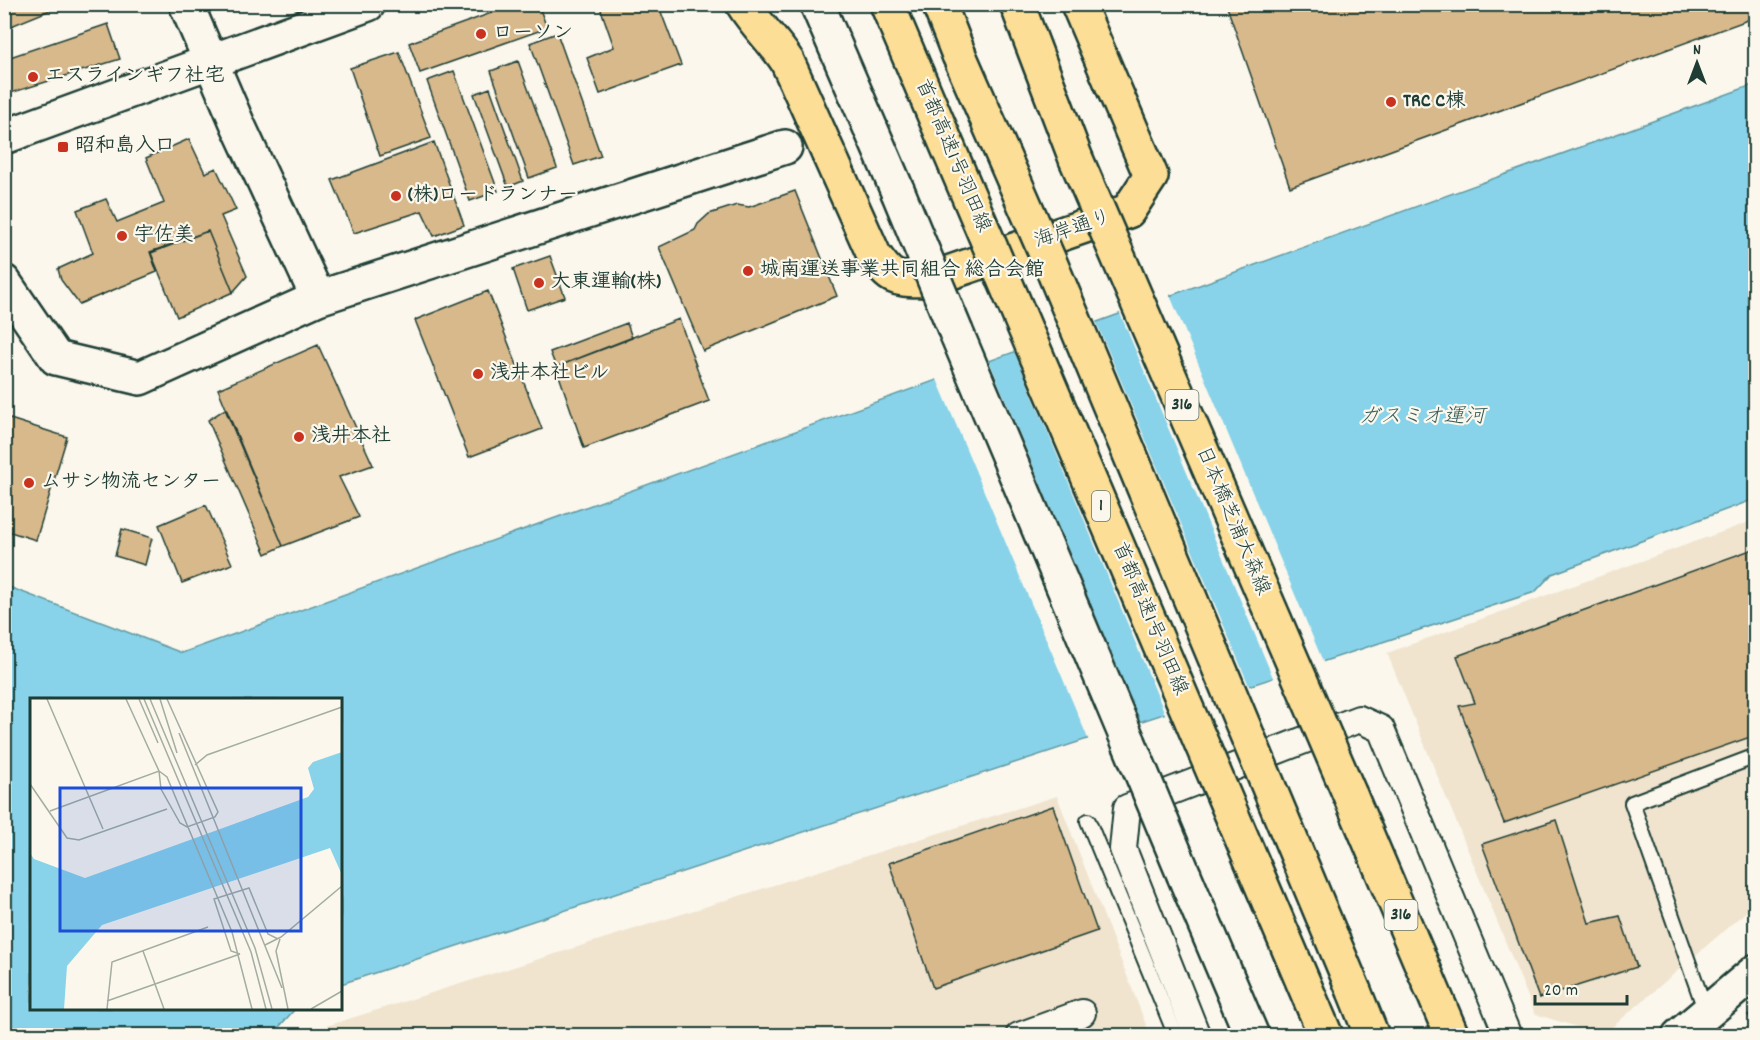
<svg xmlns="http://www.w3.org/2000/svg" width="1760" height="1040" font-family="Dekko,'Klee One',sans-serif">
<style>
.built{fill:#f0e4cf}
.water{fill:#88d3e9;stroke:#5e97a1;stroke-width:1.5}
.pier{fill:#fbf7ec}
.building{fill:#d8b98c;stroke:#1f3d34;stroke-width:1.5}
.lines{fill:none;stroke-linecap:round;stroke-linejoin:round}
.service-casing{stroke:#1f3d34;stroke-width:18}
.minor-casing{stroke:#1f3d34;stroke-width:30}
.tertiary-casing{stroke:#1f3d34;stroke-width:38}
.primary-casing{stroke:#1f3d34;stroke-width:38}
.motorway-casing{stroke:#1f3d34;stroke-width:38}
.service{stroke:#fbf7ec;stroke-width:14}
.minor{stroke:#fbf7ec;stroke-width:26}
.tertiary{stroke:#fbf7ec;stroke-width:33}
.primary{stroke:#fcde96;stroke-width:33}
.motorway{stroke:#fcde96;stroke-width:33}
.tertiary-bridge-casing{stroke:#1f3d34;stroke-width:38;stroke-linecap:butt}
.primary-bridge-casing{stroke:#1f3d34;stroke-width:38;stroke-linecap:butt}
.motorway-bridge-casing{stroke:#1f3d34;stroke-width:38;stroke-linecap:butt}
.tertiary-bridge{stroke:#fbf7ec;stroke-width:33}
.primary-bridge{stroke:#fcde96;stroke-width:33}
.motorway-bridge{stroke:#fcde96;stroke-width:33}
.poi-dot{fill:#c8321e;stroke:#fbf7ec;stroke-width:2}
.labels{text-anchor:middle;dominant-baseline:central;stroke-width:4.5;stroke-linejoin:round;paint-order:stroke}
.shield{fill:#fbf7ec;stroke:#61756b;stroke-width:1.5}
.shield-label{font-size:18px;font-weight:bold;fill:#1f3d34}
.poi-label{font-size:20px;font-weight:bold;fill:#1f3d34;stroke:#fbf7ec;text-anchor:start}
.street-label{font-size:20px;fill:#1f3d34;stroke:#fbf7ec}
.water-label{font-size:21px;font-style:italic;fill:#345b58;stroke:#fbf7ec}
.inset-road{fill:none;stroke:#a3ada2;stroke-width:1.5}
.view{fill:#1d4ed8;fill-opacity:0.15;stroke:#1d4ed8;stroke-width:3}
.inset-edge{fill:none;stroke:#1f3d34;stroke-width:3}
</style>
<rect width="100%" height="100%" fill="#fbf7ec"/>
<filter id="ink" filterUnits="userSpaceOnUse"><feTurbulence type="fractalNoise" baseFrequency=".0167" numOctaves="2"/><feDisplacementMap in="SourceGraphic" scale="12" xChannelSelector="R" yChannelSelector="G"/><feConvolveMatrix kernelMatrix="1 2 1 2 8 2 1 2 1" color-interpolation-filters="sRGB"/></filter>
<g filter="url(#ink)">
<path class="built" d="M1755,520v384l-152,131 -68,-21 -148,-361z
M1057,796l93,239 -835,1 8,-9z"/>
<path class="water" d="M1755,84v415l-203,75 -17,18 -1194,392 -1,-284h-308v308l263,1 -23,26h-267l-1,-450 178,68z"/>
<path class="pier" d="M1169,293l155,371 -50,16 -155,-369z
M1095,319l155,369 -84,28 -153,-367z
M988,358l153,366 -52,17 -153,-364z"/>
<path class="building" d="M4,4h61l-61,25z
M516,4h22l9,24 -127,45 -11,-30z
M599,4h59l23,61 -81,29 -13,-36 27,-11z
M1226,4h530v13l-466,170z
M108,24l12,35 -116,36v-36z
M557,33l44,123 -27,9 -44,-122z
M399,52l32,86 -51,18 -30,-88z
M518,61l39,107 -28,10 -38,-107z
M454,71l44,120 -28,10 -43,-120z
M490,88l33,93 -15,6 -34,-93z
M189,139l16,34 11,-5 20,42 -15,6 26,60 -14,16 -25,-61 -58,21 7,20 -78,32 -18,-24 -3,-11 35,-16 -16,-43 29,-11 11,23 47,-19 -18,-45z
M434,142l30,83 -30,11 -12,-25 -68,22 -22,-53z
M795,191l42,105 -134,55 -44,-104 36,-17 3,-6 11,-10 28,-9 12,2z
M208,231l25,61 -56,25 -26,-64z
M550,256l15,41 -38,13 -14,-41z
M488,291l54,138 -73,28 -54,-137z
M679,319l30,82 -125,47 -28,-81z
M627,323l5,15 -76,29 -6,-15z
M318,345l55,120 -34,12 20,40 -76,29 -65,-157z
M225,409l58,137 -17,8 -58,-134z
M4,417l63,20 -31,103 -32,-10z
M206,505l26,59 -50,19 -23,-58z
M122,529l30,9 -7,27 -30,-9z
M1756,548v187l-252,88 -45,-117 16,-3 -18,-47z
M1053,806l44,125 -164,57 -44,-125z
M1556,820l33,103 31,-7 17,51 -98,31 -57,-154z
M1756,1009v13l-2,1 -6,-8z"/>
<g class="lines">
<defs>
<path id="service" d="M1088,821l88,215
M1706,1012l-74,-209 124,-47"/>
<path id="minor" d="M1019,1036l63,-23
M1197,1036l-74,-187 4,-41 232,-89 22,10 127,307"/>
<path id="tertiary" d="M186,4l52,121 80,173
M817,4l81,188
M4,137l364,-133
M4,282l52,76 84,20 178,-80 467,-151
M956,332l173,411
M1184,875l68,161
M1679,1036l77,-65"/>
<path id="primary" d="M743,4c13,21 31,37 44,57l87,194c19,27 22,24 54,25l200,-69 23,-35 -73,-172
M1017,4l59,155
M1350,795l102,241"/>
<path id="motorway" d="M939,4l20,51
M1354,991l18,45
M1314,1008l12,28"/>
</defs>
<use href="#service" class="service-casing"/>
<use href="#minor" class="minor-casing"/>
<use href="#tertiary" class="tertiary-casing"/>
<use href="#primary" class="primary-casing"/>
<use href="#motorway" class="motorway-casing"/>
<use href="#service" class="service"/>
<use href="#minor" class="minor"/>
<use href="#tertiary" class="tertiary"/>
<use href="#primary" class="primary"/>
<use href="#motorway" class="motorway"/>
<defs>
<path id="tertiary-bridge" d="M898,192l58,140
M1129,743l55,132"/>
<path id="primary-bridge" d="M1076,159l274,636"/>
<path id="motorway-bridge" d="M887,4l427,1004
M959,55l92,210 303,726"/>
</defs>
<use href="#tertiary-bridge" class="tertiary-bridge-casing"/>
<use href="#primary-bridge" class="primary-bridge-casing"/>
<use href="#motorway-bridge" class="motorway-bridge-casing"/>
<use href="#tertiary-bridge" class="tertiary-bridge"/>
<use href="#primary-bridge" class="primary-bridge"/>
<use href="#motorway-bridge" class="motorway-bridge"/>
</g>
</g>
<g class="poi-dot">
<circle cx="481" cy="34" r="6"/>
<circle cx="33" cy="77" r="6"/>
<circle cx="1391" cy="102" r="6"/>
<rect x="57" y="141" width="12" height="12" rx="3"/>
<circle cx="396" cy="196" r="6"/>
<circle cx="122" cy="236" r="6"/>
<circle cx="748" cy="271" r="6"/>
<circle cx="539" cy="283" r="6"/>
<circle cx="478" cy="374" r="6"/>
<circle cx="299" cy="437" r="6"/>
<circle cx="29" cy="483" r="6"/>
</g>
<g class="labels">
<g class="shield">
<rect x="1165.5" y="390" width="33" height="30" rx="4.5"/>
<rect x="1092" y="491" width="18" height="30" rx="4.5"/>
<rect x="1384.5" y="900" width="33" height="30" rx="4.5"/>
</g>
<g class="shield-label">
<text x="1182" y="405">316</text>
<text x="1101" y="506">1</text>
<text x="1401" y="915">316</text>
</g>
<g class="poi-label">
<text x="493" y="34">ローソン</text>
<text x="45" y="77">エスラインギフ社宅</text>
<text x="1403" y="102">TRC C棟</text>
<text x="75" y="147">昭和島入口</text>
<text x="408" y="196">(株)ロードランナー</text>
<text x="134" y="236">宇佐美</text>
<text x="760" y="271">城南運送事業共同組合 総合会館</text>
<text x="551" y="283">大東運輸(株)</text>
<text x="490" y="374">浅井本社ビル</text>
<text x="311" y="437">浅井本社</text>
<text x="41" y="483">ムサシ物流センター</text>
</g>
<g class="street-label">
<text transform="translate(952 156) rotate(67)">首都高速1号羽田線</text>
<text transform="translate(1073 230) rotate(-19)">海岸通り</text>
<text transform="translate(1232 521) rotate(67)">日本橋芝浦大森線</text>
<text transform="translate(1149 619) rotate(67)">首都高速1号羽田線</text>
</g>
<g class="water-label">
<text x="1422" y="418">ガスミオ運河</text>
</g>
</g>
<g transform="translate(30 698)">
<rect width="312" height="312" fill="#fbf7ec"/>
<path d="M312,54v123l-12,-27 -228,77 -35,41 -3,43h-34v-156l4,6 51,19 223,-81 6,-8 -6,-21 5,-6z" fill="#88d3e9"/>
<path class="inset-road" d="M17,1l56,130M96,1l33,72 2,18 19,34 7,4 28,-10 3,-5 -51,-113M109,1l19,44M114,1l107,253 15,57M120,1l105,249 17,61M130,1l17,54M149,35l103,255M165,67l12,-10 135,-48M0,86l37,54 12,2 88,-31M20,113l109,-40 8,6 65,155 20,77M250,241l-4,12 12,58M235,247l16,-8 61,-51M113,253l21,58M210,256l-9,-3 -17,-52 35,-11 19,46 10,5M77,303l133,-47M77,311l5,-47 96,-35M281,311l31,-18"/>
<path class="view" d="M30,90h241v143h-241z"/>
<rect width="312" height="312" class="inset-edge"/>
</g>
<rect width="1760" height="1040" fill="none" stroke="#fbf7ec" stroke-width="24"/>
<rect x="12" y="12" width="1736" height="1016" fill="none" stroke="#1f3d34" stroke-width="2" filter="url(#ink)"/>
<g transform="translate(1697 63)" stroke="#fbf7ec" stroke-width="4.5" paint-order="stroke">
<path d="M0-4.5L10 22L0 15L-10 22Z" fill="#1f3d34"/>
<text y="-9" font-size="16" font-weight="bold" text-anchor="middle" fill="#1f3d34">N</text>
</g>
<path d="M1535 995v9h92v-9" fill="none" stroke="#1f3d34" stroke-width="3"/>
<text x="1544" y="995" font-size="18" fill="#1f3d34" stroke="#fbf7ec" stroke-width="4.5" paint-order="stroke">20 m</text>
</svg>
